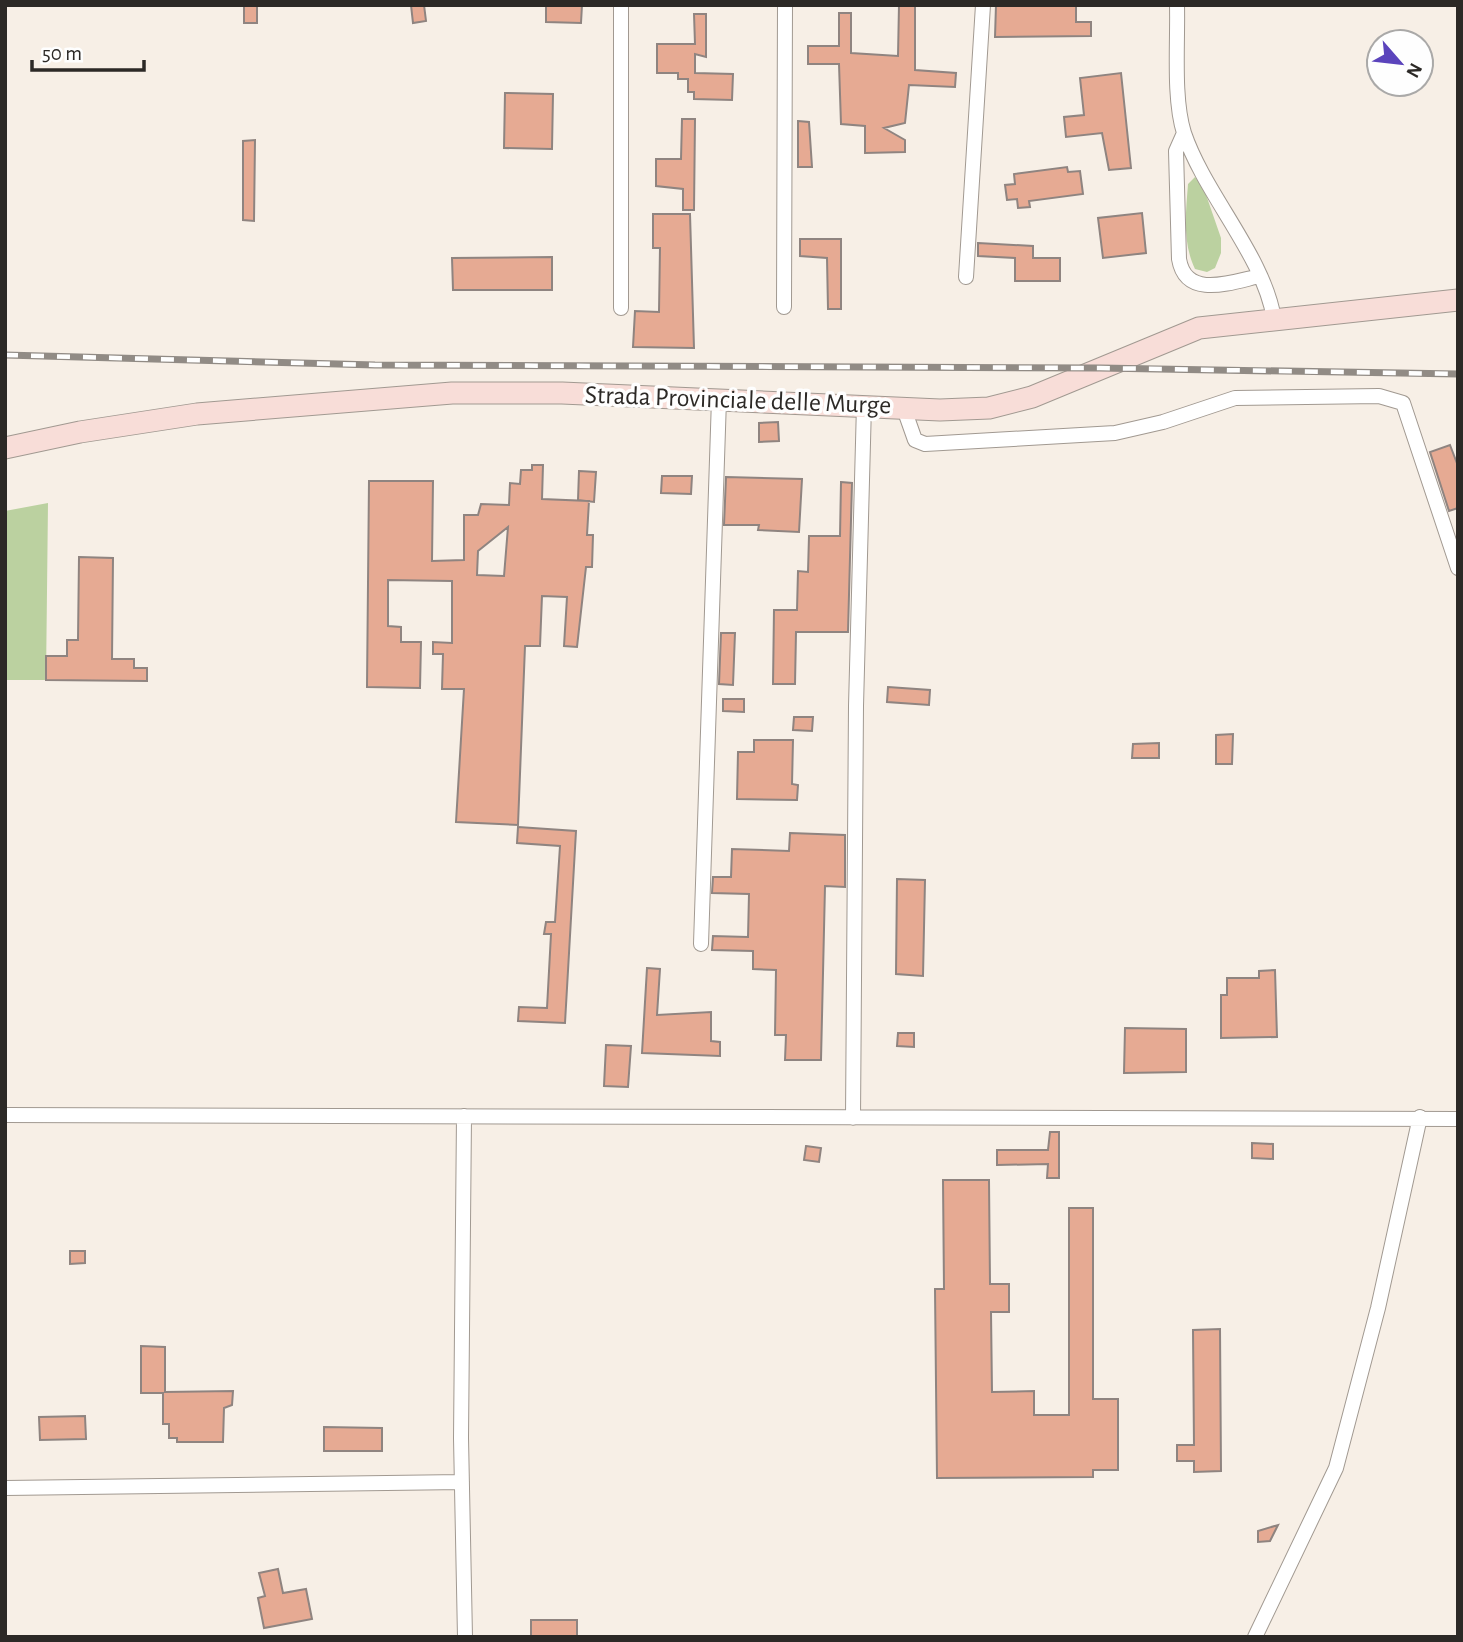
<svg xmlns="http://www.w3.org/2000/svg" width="1463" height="1642" font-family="'Alegreya Sans',sans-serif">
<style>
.green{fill:#bbd1a0}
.building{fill:#e6aa93;stroke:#8f8480;stroke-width:2;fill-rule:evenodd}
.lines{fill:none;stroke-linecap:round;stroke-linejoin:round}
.minor-casing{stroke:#a19991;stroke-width:16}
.secondary-casing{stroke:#a19991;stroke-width:23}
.minor{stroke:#fff;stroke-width:14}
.secondary{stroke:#f8ddd8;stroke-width:21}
.rail-casing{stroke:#918b85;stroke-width:7}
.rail{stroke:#fefefe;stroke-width:4.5;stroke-dasharray:13;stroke-linecap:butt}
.labels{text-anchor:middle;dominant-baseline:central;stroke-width:7;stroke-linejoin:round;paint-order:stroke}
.street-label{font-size:26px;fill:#2c2926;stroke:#fefefe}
</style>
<rect width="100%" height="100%" fill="#f7efe6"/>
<path class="green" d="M1195,177l9,12 17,49v15l-6,15 -8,4 -12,-3c-13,-27 -9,-57 -7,-85z
M48,503l-2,177h-41v-169z"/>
<path class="building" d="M244,5h13v18h-13z
M411,5h13l2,16 -13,2z
M546,5h36l-1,18 -35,-1z
M899,5h16v65l41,3 -1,14 -46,-2 -4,38 -21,5 21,12v12l-40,1v-27l-24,-2 -2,-60h-31v-18h31v-33h12v40l47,3z
M996,5h80v17h15v14l-96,1z
M694,14h12v43l-11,-3v19l38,1 -1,26 -38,-1v-7h-6v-13h-10v-6h-21v-29h38z
M1121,73l10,95 -22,2 -7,-37 -36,4 -2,-20 20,-2 -4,-37z
M505,93l48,1 -1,55 -48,-1z
M682,119h13l-1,91h-11v-21l-27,-3v-27h25z
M798,121l11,1 3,45h-14z
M255,140l-1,81 -11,-1v-79z
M1067,167l1,5 12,-1 3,23 -54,7 1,6 -12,1 -1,-9 -10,1 -2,-15 10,-1 -1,-10z
M1142,213l4,40 -43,5 -5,-40z
M653,214h37l4,134 -61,-1 2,-36 24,1 1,-64h-7z
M800,239h41v70h-13l-1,-51 -27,-2z
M978,243l55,3v12h27v23h-45v-23l-37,-2z
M552,257v33h-99l-1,-32z
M778,422l1,19 -20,1v-19z
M1450,445l8,21v42l-9,3 -19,-59z
M532,465h11l-1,34 47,2 -2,34h6l-1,32h-6l-9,80 -13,-1 3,-49 -25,-1 -2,50h-15l-7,179 -62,-3 8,-133h-22l1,-35h-10v-12l19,1v-62l-64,-1v46l13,1v15h20l-1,46 -53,-1 2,-206h64l-1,80 32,-1v-45h14l3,-11 28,1 1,-22 10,1 1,-14h11zM508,527l-4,49 -27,-1 1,-24z
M579,471l17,1 -2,30 -16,-2z
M662,476h30l-1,18 -30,-1z
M726,477l76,2 -3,53 -41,-2 1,-5h-35z
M841,482l11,1 -4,149h-52l-1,52h-22l1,-74h23l1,-39 10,1 1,-36h31z
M79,557l34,1 -1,101h22v9h13v13l-101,-1v-24h21v-16h11z
M721,633h14l-2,52 -14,-1z
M888,687l42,3 -1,15 -42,-3z
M723,699h21v13l-21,-1z
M794,717h19l-1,14 -19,-1z
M1233,734l-1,30h-16v-29z
M754,740h39l-1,44 6,1 -1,15 -60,-1 1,-47h16z
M1159,743v15h-27l1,-14z
M518,827l58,4 -11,192 -47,-2 1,-14 28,1 4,-74h-7l2,-12h9l5,-76 -43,-3z
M790,833l55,2v52l-20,-1 -4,174h-36l1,-25h-11l1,-65 -23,-1v-18l-41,-1 1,-14 35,1 1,-43 -37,-1 1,-16h18l1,-28 57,2z
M897,879l28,1 -2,96 -27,-2z
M647,968l13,1 -3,46 54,-3v29l9,1v14l-78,-3z
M1275,970l2,67 -56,1v-43h6v-17h32v-7z
M1125,1028l61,1v43l-62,1z
M898,1033h16v14l-17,-1z
M606,1045l25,1 -3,41 -24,-1z
M1050,1132h9v46h-12l1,-14 -51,1v-15h51z
M1252,1143l21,1v15l-21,-1z
M806,1146l15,2 -2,14 -15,-2z
M943,1180h46l1,104h19v28h-18l1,80 42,-1v24h35v-207h24v191h25v71h-25v7l-156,1 -2,-189h9z
M70,1251h15v12l-15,1z
M1220,1329l1,142 -27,1v-11h-17v-16h17l-1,-115z
M141,1346l24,1v45l68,-1 -1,14 -8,3 -1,34h-46v-4h-8v-14h-6v-31h-22z
M85,1416l1,23 -46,1 -1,-23z
M324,1427l58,1v23h-58z
M1278,1525l-8,16 -12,1v-11z
M278,1569l5,24 23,-4 6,30 -48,9 -6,-30 7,-2 -6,-23z
M531,1620h46v17h-46z"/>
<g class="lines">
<defs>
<path id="minor" d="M1177,5c1,38 -4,93 7,128 21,62 80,123 90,186
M1184,133l-8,18 3,108c7,41 53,23 81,17
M966,277l17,-272
M784,307l1,-302
M621,308v-303
M903,406l12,34 10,4 190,-11 48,-11 72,-24 144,-2 24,7 55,165
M701,944l18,-545
M5,1115l1453,4
M464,1116l-3,322 4,199
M853,1118l3,-412 8,-301
M5,1488l457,-6
M1255,1637l81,-169 42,-160 42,-191"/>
<path id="secondary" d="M5,448l75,-16 117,-18 255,-21h110l378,17 49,-2 43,-11 167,-69 259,-28"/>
</defs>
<use href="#minor" class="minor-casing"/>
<use href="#secondary" class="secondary-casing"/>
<use href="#minor" class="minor"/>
<use href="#secondary" class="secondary"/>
<defs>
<path id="rail" d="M5,355l370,10 725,3 358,6"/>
</defs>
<use href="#rail" class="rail-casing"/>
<use href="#rail" class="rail"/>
</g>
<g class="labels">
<g class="street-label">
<text transform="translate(738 400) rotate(2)">Strada Provinciale delle Murge</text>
</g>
</g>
<rect width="1463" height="1642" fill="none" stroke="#2c2926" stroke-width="14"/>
<g transform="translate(1400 63) rotate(118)"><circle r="33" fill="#fefefe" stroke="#aaa9a8" stroke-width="2"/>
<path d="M0-5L12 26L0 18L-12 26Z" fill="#5b44bc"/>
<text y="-10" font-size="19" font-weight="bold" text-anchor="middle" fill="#2c2926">N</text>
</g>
<path d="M32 60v10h112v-10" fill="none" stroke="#2c2926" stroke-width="3.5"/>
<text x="42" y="60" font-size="21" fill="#2c2926" stroke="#fefefe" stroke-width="5" paint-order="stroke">50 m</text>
</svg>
